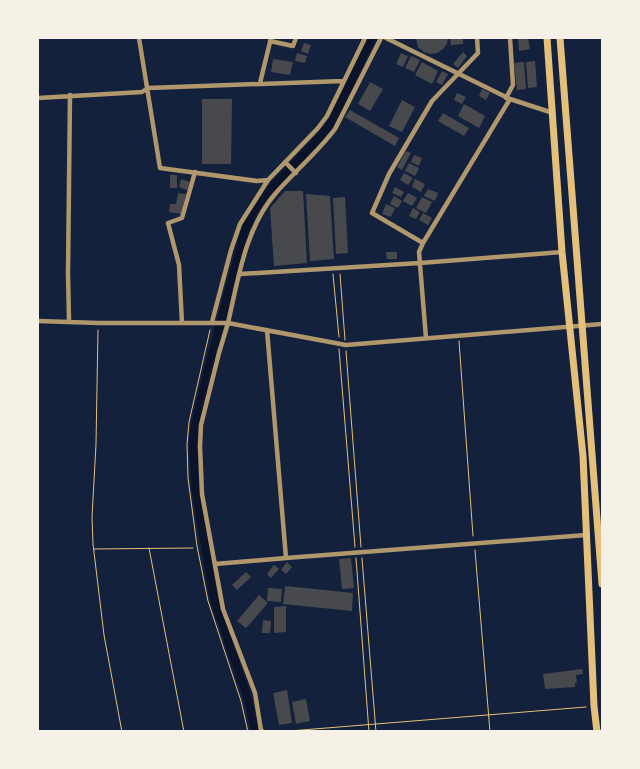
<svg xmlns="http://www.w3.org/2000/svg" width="640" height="769" font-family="Figtree,sans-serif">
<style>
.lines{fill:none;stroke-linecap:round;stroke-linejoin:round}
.canal{stroke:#0b132b;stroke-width:8}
.building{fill:#48494c}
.path{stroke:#e5c07b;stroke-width:1}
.minor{stroke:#b1986c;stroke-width:4.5}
.trunk{stroke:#e5c07b;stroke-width:7}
</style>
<rect width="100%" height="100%" fill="#14213d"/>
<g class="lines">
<path class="canal" d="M255,732l-7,-33 -34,-100 -18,-106 -3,-46 1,-17 12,-53 38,-144 9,-21 12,-17 54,-57 12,-15 41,-85"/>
</g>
<path class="building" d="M416,38h32l-1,6 -4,5 -6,4 -7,1 -6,-2 -6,-5z
M450,38h13v6l-12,1z
M528,38l2,11 -11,2 -1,-12z
M304,43l7,2 -3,9 -7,-3z
M463,52l4,4 -9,12 -5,-4z
M297,53l10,3 -2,7 -10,-2z
M401,53l7,3 -5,11 -7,-3z
M411,56l9,4 -6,12 -9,-4z
M273,59l20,3 -3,13 -19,-3z
M535,61l2,26 -9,1 -2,-26z
M422,62l16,9 -6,13 -17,-9z
M524,62l2,27 -9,1 -3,-27z
M442,71l6,3 -6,11 -6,-3z
M370,82l13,7 -13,22 -12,-7z
M482,89l8,4 -4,7 -7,-4z
M457,93l9,4 -4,7 -8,-4z
M202,99h30l-1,65h-29z
M402,100l13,7 -13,25 -13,-6z
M464,104l21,12 -6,12 -21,-12z
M350,110l49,28 -4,8 -50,-29z
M443,113l26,15 -5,8 -26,-15z
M406,151l5,2 -9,17 -5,-3z
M414,155l8,3 -3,8 -8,-4z
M409,163l10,5 -4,8 -10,-5z
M404,173l9,5 -5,7 -8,-5z
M170,175h7v13h-7z
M181,179l9,3 -3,8 -8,-3z
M415,179l10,5 -4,8 -9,-5z
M395,187l9,5 -3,5 -9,-4z
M428,189l10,4 -3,8 -11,-5z
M285,191h18l4,72 -33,3 -4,-58z
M178,193l8,1 -5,20 -12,-2 1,-8h6z
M408,193l9,5 -5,8 -9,-5z
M306,194l24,2 4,63 -24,2z
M394,196l8,5 -4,7 -8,-4z
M345,197l3,56 -12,1 -3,-56z
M422,197l10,5 -6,11 -10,-5z
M386,204l9,4 -4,9 -9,-3z
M413,208l7,4 -4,7 -7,-3z
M423,213l9,5 -4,7 -9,-5z
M386,252h11v7h-10z
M351,558l3,30 -12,1 -3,-30z
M287,562l5,5 -6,7 -5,-4z
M274,565l5,4 -8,9 -4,-4z
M246,572l5,5 -14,13 -5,-5z
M285,586l68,7 -1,18 -69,-7z
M268,588l14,1 -1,13 -14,-1z
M259,595l9,8 -22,25 -9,-7z
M286,606v26l-12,1v-26z
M263,620l8,1 -1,12h-8z
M582,669l1,5 -7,1 1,8h-2v4l-30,2 -2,-15z
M287,690l5,33 -13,2 -6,-32z
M306,699l4,22 -14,3 -4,-22z"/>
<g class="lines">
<path class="path" d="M333,274l6,63
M340,274l5,66
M98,330l-2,114 -4,73 1,27 11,91 18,97
M210,330l-21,92 -2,22 1,34 9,68 11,55 33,100 7,31
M459,341l14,195
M339,349l16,198
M346,351l15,196
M149,548l35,184
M94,549l99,-1
M475,550l15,182
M356,558l13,174
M362,558l14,174
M277,732l309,-25"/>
<path class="minor" d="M139,38l21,130 97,13 11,-1 50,-52 9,-12 38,-78
M381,38l-46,91c-18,24 -41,43 -60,65 -30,35 -37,86 -47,129l118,22 256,-21
M386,38l124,61 43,14
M270,41l23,5 3,-8
M260,83l11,-45
M38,98l104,-6 6,-4 195,-7
M506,98l7,-13 -3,-47
M285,162l11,11
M423,243l-51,-30 17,-39 43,-73 46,-48 -1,-15
M240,274l180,-11 142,-11
M38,321l61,2h129l-9,30 -18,72 -1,21 2,48 21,115 32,84 6,37 3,2
M69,321l-1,-47 2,-179
M212,322l19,-72 9,-26 28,-44
M182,323l-3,-58 -11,-42 14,-5 13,-46
M426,338l-7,-86 4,-9 87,-144
M286,558l300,-23
M215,564l71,-6 -19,-228"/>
<path class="trunk" d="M547,38l15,214 21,204 11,250 3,26
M560,38l42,546"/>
</g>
<rect width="640" height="769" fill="none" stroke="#f6f1e7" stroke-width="78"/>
</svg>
